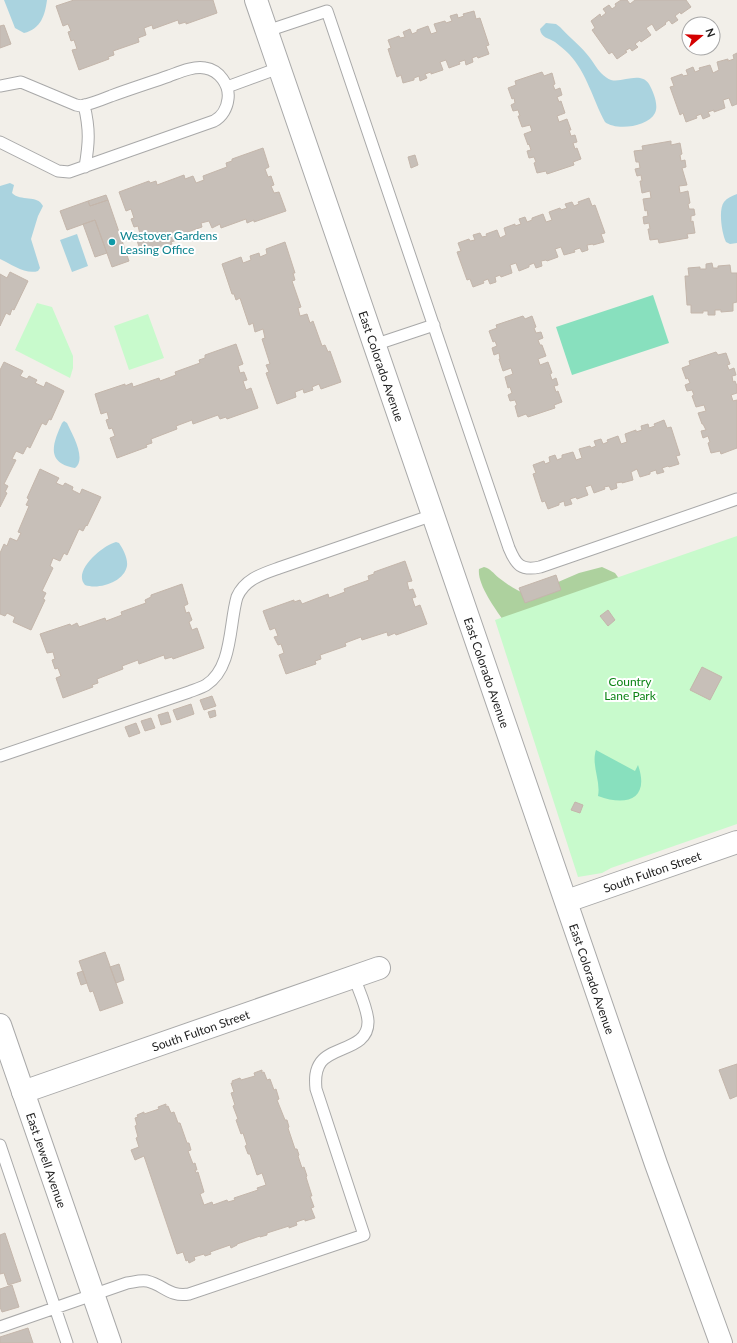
<svg xmlns="http://www.w3.org/2000/svg" width="737" height="1343" font-family="Lato,sans-serif">
<style>
.forest{fill:#add19e}
.park{fill:#c8facc}
.pitch{fill:#88e0be}
.water{fill:#aad3df}
.building{fill:#c7bfb8;stroke:#c4b6ab}
.lines{fill:none;stroke-linecap:round;stroke-linejoin:round}
.service-casing{stroke:#a9a9a9;stroke-width:13}
.minor-casing{stroke:#a9a9a9;stroke-width:24}
.tertiary-casing{stroke:#a9a9a9;stroke-width:24}
.service{stroke:#fff;stroke-width:11}
.minor{stroke:#fff;stroke-width:22}
.tertiary{stroke:#fff;stroke-width:22}
.culture-dot{fill:#0f9aa8;stroke:#fff;stroke-width:1.5}
.labels{text-anchor:middle;dominant-baseline:central;stroke-width:4;stroke-linejoin:round;paint-order:stroke}
.culture-label{font-size:12px;fill:#0d838f;stroke:#fff;text-anchor:start}
.street-label{font-size:12px;fill:#222;stroke:#fff}
.park-label{font-size:12px;fill:#0c8416;stroke:#fff}
</style>
<rect width="100%" height="100%" fill="#f2efe9"/>
<path class="forest" d="M484,567c7,2 9,6 15,11 9,7 18,13 29,17l51,-22 23,-6 13,6 5,7 -117,40c-8,-12 -26,-36 -24,-51z"/>
<path class="park" d="M37,303l15,4 21,49v12l-3,10 -55,-28z
M148,314l16,44 -35,12 -15,-44z
M737,536v288l-126,44 -9,5 -24,4 -83,-257z"/>
<path class="pitch" d="M653,295l16,48 -97,32 -16,-48z
M596,750l39,21 3,-6c12,34 -11,42 -40,31 3,-15 -7,-31 -2,-46z"/>
<path class="water" d="M4,0h43c-2,15 -6,29 -23,33l-9,-5z
M546,23l10,1 4,3c10,11 22,20 30,31 4,5 7,11 11,15 3,3 7,6 10,7 12,3 29,-9 38,4 4,7 10,21 6,29 -7,14 -39,18 -50,9 -12,-22 -18,-49 -36,-68 -4,-4 -9,-8 -14,-12 -6,-4 -14,-4 -15,-13z
M10,183l4,2 -2,8c9,9 25,1 31,13l-5,10 -7,23 9,29 -2,3c-12,4 -27,-7 -38,-12v-73z
M737,194v49l-7,1 -4,-2c-4,-8 -8,-32 -2,-40 3,-4 8,-6 13,-8z
M77,234l11,32 -16,6 -12,-32z
M64,421l3,2c5,11 20,36 8,45 -30,-5 -22,-25 -13,-45z
M116,542l3,1c4,6 9,15 8,23 -3,16 -28,24 -42,19 -13,-14 18,-40 31,-43z"/>
<path class="building" d="M74,0h139l4,13 -31,11v-2l-7,2 -1,-4 -25,9 -1,-4 -8,3 2,7 -8,3 1,4 -26,9 1,4 -6,2 1,2 -30,11 -7,-20 5,-1 -3,-9 -3,1 -3,-9 3,-1 -3,-7 -5,2 -7,-20z
M621,0h6l3,4 5,-4h51l5,7 -10,7 -1,-2 -5,4 3,4 -6,4 -3,-4 -4,3 1,1 -10,7 -4,-7 -6,4 5,7 -10,7 -1,-2 -5,4 3,3 -6,4 -2,-3 -5,3 2,1 -10,7 -5,-7 -3,2 -17,-24 3,-2 -4,-7 9,-7 1,3 5,-4 -3,-4 6,-4 3,4 4,-3 -1,-2z
M474,11l2,8 4,-1 9,27 -3,1 3,8 -11,4 -1,-2 -5,2 1,4 -7,3 -1,-5 -6,2 1,2 -11,4 -3,-8 -6,2 3,8 -12,4v-2l-6,2 2,4 -7,3 -1,-5 -5,2v2l-11,3 -2,-8 -4,2 -9,-28 3,-1 -3,-8 11,-4 1,2 5,-1 -2,-5 7,-3 2,5 5,-2v-2l11,-4 3,8 6,-2 -3,-8 11,-3 1,2 6,-2 -2,-5 7,-2 1,4 6,-2 -1,-2z
M4,25l7,19 -11,4v-22z
M737,53v51l-5,2 -3,-8 -6,2 2,8 -11,4v-2l-6,2 2,4 -7,3 -2,-5 -5,2 1,2 -11,4 -3,-9 -3,2 -10,-28 4,-1 -3,-8 11,-4 1,2 5,-1 -2,-5 7,-3 2,5 5,-2 -1,-2 11,-3 3,8 6,-3 -2,-8 11,-3v2l6,-2 -1,-4z
M542,72l2,4 8,-3 3,11 -2,1 2,5 5,-2 2,7 -5,2 2,5 2,-1 4,12 -8,3 2,6 8,-3 4,11h-2l2,6 4,-1 2,7 -4,1 2,6 2,-1 4,11 -8,3 1,3 -27,9 -1,-3 -9,2 -3,-10 2,-1 -2,-5 -5,1 -2,-7 4,-1 -2,-6 -1,1 -4,-11 8,-3 -2,-6 -8,2 -4,-11h2l-2,-6 -5,1 -2,-6 4,-2 -1,-5 -2,1 -4,-11 8,-3 -1,-4z
M671,141v4l9,-2 2,11 -2,1 1,6 4,-1 1,7 -4,1 5,17 -8,1 1,7 8,-2 2,12 -2,1 1,5h5l1,6 -4,1v6l2,-1 2,12 -8,1 1,4 -29,5 -1,-4 -8,1 -2,-11h2l-1,-6 -5,1 -1,-7 5,-1 -1,-6 -2,1 -2,-12 8,-1 -1,-7 -8,2 -2,-12h2l-1,-6 -4,1 -2,-7 5,-1 -1,-6h-3l-2,-11 9,-1 -1,-4z
M263,148l6,19 -4,2 3,8 3,-1 3,9 -3,1 3,7 5,-1 7,19 -32,11v-2l-7,3 -1,-4 -25,9 -1,-4 -8,4 -3,-7 -8,2 1,4 -26,9 1,4 -6,2 1,2 -30,11 -7,-20 5,-1 -2,-8 -4,1 -3,-8 3,-1 -3,-9 -5,2 -7,-19 30,-11 1,2 6,-2 1,4 27,-10 1,4 8,-3 3,7 8,-3 -1,-4 24,-9 -1,-4 6,-2v-2z
M415,155l3,10 -7,3 -3,-11z
M106,195l2,5 -18,6 -2,-5z
M589,198l3,8 3,-1 10,28 -4,1 3,8 -11,3v-1l-6,1 1,5 -6,2 -2,-4 -6,2 1,2 -11,3 -3,-8 -6,2 3,8 -11,4 -1,-1 -5,1 1,5 -6,2 -2,-5 -5,2v2l-10,4 -3,-8 -6,2 2,8 -11,4 -1,-2 -5,2 1,5 -6,2 -2,-5 -5,2 1,2 -11,4 -3,-8 -3,1 -10,-28 4,-1 -3,-8 11,-4 1,2 5,-1 -2,-5 7,-2 2,4 5,-1 -1,-2 11,-4 3,8 6,-3 -2,-7 11,-4v2l6,-2 -2,-5 6,-2 2,5 5,-2v-2l11,-4 3,8 6,-2 -3,-8 11,-4 1,2 6,-2 -2,-4 7,-2 2,4 5,-2 -1,-2z
M108,200l21,61 -17,6 -17,-47 -28,10 -7,-19 28,-10 2,5z
M95,220l12,33 -12,4 -12,-33z
M285,242l10,31h-2l2,7 -3,1 9,26 -3,1 2,8 7,-2 3,9 3,-2 9,25 3,-1 3,7 2,-1 11,31 -20,7 -2,-5 -7,3 1,3 -9,3 -1,-4 -8,3 1,5 -19,7 -11,-31 3,-1 -3,-7 4,-1 -8,-25 3,-1 -2,-9 -8,3 -2,-9 -4,2 -9,-27 -4,2 -2,-6h-2l-10,-30 19,-7 2,6 8,-3 -1,-4 9,-3 1,4 7,-3 -1,-5z
M712,263l1,5h5v-2l12,-1 1,8h6v29l-4,1v8l-12,1v-2h-6v5h-7v-4h-5v2h-12v-8h-4l-2,-29h4l-1,-8 12,-1v2h6v-5z
M10,272l18,9 -14,29 -2,-1 -2,6 -4,-2 -6,13v-52l7,4z
M523,316l2,3 7,-3 4,11 -2,1 2,5 5,-1 2,6 -5,2 2,5h2l4,11 -8,3 2,6 8,-3 4,11 -2,1 2,6 4,-2 2,7 -4,1 2,6 2,-1 4,11 -8,3 1,3 -27,9 -2,-3 -8,3 -3,-11 2,-1 -2,-5 -5,1 -2,-6 4,-2 -2,-6 -2,1 -3,-11 8,-3 -2,-6 -8,3 -4,-12h1l-1,-6 -5,2 -2,-7 5,-2 -2,-5 -2,1 -4,-11 8,-3 -1,-3z
M236,344l7,20 -5,2 2,7 4,-1 3,8 -4,1 3,9 5,-2 7,20 -31,11 -1,-2 -6,2 -2,-4 -25,9 -1,-4 -16,6 1,3 -26,10 1,4 -6,2 1,2 -30,11 -7,-20 5,-2 -3,-8 -3,1 -3,-9 3,-1 -2,-7 -6,2 -6,-20 30,-10v2l7,-3 1,4 26,-9 1,3 16,-6 -1,-3 25,-9 -1,-3 6,-2v-3z
M716,352l2,3 8,-2 4,11 -3,1 2,5 5,-2 2,7 -4,1 1,6 2,-1 2,5v7l-6,2 2,6 4,-1v48l-16,6 -1,-3 -9,2 -3,-10 2,-1 -2,-6 -5,2 -2,-7 5,-1 -3,-6h-1l-4,-11 8,-2 -2,-6 -8,2 -4,-11 2,-1 -2,-5 -5,1 -2,-6 5,-2 -2,-5 -2,1 -4,-11 8,-3 -1,-4z
M4,362l19,9 -3,5 7,3 2,-3 8,4 -2,3 9,4 2,-5 18,9 -13,29 -2,-1 -3,6 -4,-2 -12,25 -3,-2 -4,8 -7,-3 -4,8 4,1 -12,24 4,2 -3,6 2,1 -7,14v-137z
M664,420l3,8 4,-1 9,28 -4,1 3,8 -10,3 -1,-1 -6,2 2,4 -7,2 -1,-4 -6,2v2l-10,3 -3,-8 -6,3 2,8 -11,3v-1l-6,1 1,5 -6,2 -2,-4 -5,1 1,2 -11,4 -3,-8 -6,2 3,8 -11,4 -1,-2 -6,2 2,5 -7,2 -1,-5 -5,2v2l-11,4 -3,-8 -3,1 -9,-28 3,-1 -3,-8 11,-4 1,3 5,-2 -1,-5 6,-2 2,5 5,-2v-3l11,-3 3,8 6,-2 -3,-9 11,-3 1,2 5,-2 -2,-5 7,-2 2,5 5,-2 -1,-2 11,-4 3,8 6,-2 -2,-8 11,-4v2l6,-2 -1,-4 7,-2 1,4 6,-2 -1,-2z
M40,469l19,9 -3,5 7,3 2,-3 8,4 -1,3 8,4 2,-5 19,8 -14,29 -1,-1 -3,6 -4,-2 -12,26 -3,-2 -4,8 -7,-3 -3,8 3,2 -11,23 4,2 -3,6 2,1 -14,30 -18,-8 2,-5 -8,-4 -2,3 -5,-2v-61l4,-9 3,2 3,-8 7,3 4,-8 -3,-1 11,-26 -3,-1 3,-6 -2,-1z
M405,561l7,20 -5,1 2,8 4,-1 3,8 -4,1 3,9 5,-2 7,19 -31,11 -1,-2 -7,3 -1,-4 -25,8 -1,-3 -16,6 1,3 -26,9 1,4 -6,2 1,3 -30,10 -7,-19 5,-2 -3,-9 -3,1 -4,-8 4,-1 -3,-8 -5,2 -7,-19 31,-11v2l6,-2 2,4 26,-10 1,4 16,-6 -1,-3 25,-9 -1,-4 6,-2v-2z
M556,575l5,15 -36,13 -6,-15z
M182,584l6,20 -4,2 2,7 3,-1 3,8 -3,2 3,8 5,-2 7,20 -31,11 -1,-2 -7,2 -1,-4 -25,9 -1,-4 -16,6 1,3 -26,10 1,4 -6,2 1,2 -30,11 -7,-20 5,-2 -3,-8 -3,1 -3,-9 3,-1 -2,-7 -6,1 -7,-19 30,-10 1,2 6,-3 2,4 26,-9 1,3 16,-6 -1,-3 25,-9 -1,-3 6,-3v-2z
M608,610l7,10 -7,6 -8,-10z
M702,667l20,10 -12,23 -20,-10z
M212,696l4,10 -12,4 -4,-10z
M191,704l3,10 -17,6 -4,-10z
M215,710l1,6 -6,2 -2,-6z
M168,712l3,10 -10,3 -3,-10z
M151,718l4,10 -10,3 -4,-10z
M136,723l4,10 -11,4 -4,-10z
M575,802l8,3 -3,8 -9,-3z
M105,952l18,51 -23,8 -7,-20 -3,1 -11,-31z
M119,964l5,16 -8,3 -6,-16z
M83,971l4,12 -6,2 -4,-12z
M737,1064v32l-7,3 -11,-29z
M262,1070v3l2,-1 3,8 3,-1 4,11 2,-1 3,10 -2,1 8,20h2l2,7 -1,1 7,21h2l2,6 -1,1 4,12 2,-1 3,9 -1,1 6,19h-2l4,11 -3,1 4,10 -10,3v-2l-9,3 1,3 -8,3v-2l-22,7v2l-7,2v-1l-23,8v1l-6,3 -1,-3 -20,7 1,2 -6,2 -1,-2 -10,3 1,3 -6,3 -1,-3 -2,1 -3,-9 -6,2 -33,-98 -9,4 -4,-10 8,-3 -3,-9 2,-1 -3,-11 2,-1 -2,-7 3,-1 -1,-2 7,-3v2l15,-5 -1,-2 8,-3v3l2,-1 3,7 3,-1 4,11h2l7,20h2l2,7 -3,1 5,13 2,-1 2,7h-2l1,3 2,-1 6,20 -4,2 4,11 8,-3 1,3 14,-5 1,2 7,-2 -1,-2 24,-8 -1,-2 9,-3 -4,-12 -5,2 -7,-21h-2l-3,-8 2,-1 -4,-12 -2,1 -5,-14 2,-1 -5,-13 2,-1 -4,-12 3,-1 -3,-9h2l-1,-2 8,-3 1,2 14,-4 -1,-3z
M5,1233l16,48 -13,4 -4,-12 -4,1v-39z
M12,1285l7,22 -17,5 -2,-5v-18z
M28,1328l5,15h-33v-6z"/>
<g class="lines">
<defs>
<path id="service" d="M267,31l60,-20 182,537c7,17 12,23 31,19l197,-68
M0,86l21,-4 55,23 5,1c10,-2 20,-6 30,-10 19,-7 38,-13 58,-20 11,-4 24,-10 36,-8 14,2 25,17 23,31 -1,9 -6,18 -14,22l-145,51 -11,-1 -58,-29
M227,87l52,-19
M84,105c6,25 5,38 1,62
M374,345l60,-20
M0,756l189,-64c5,-2 12,-4 17,-7 27,-17 23,-61 31,-88 8,-18 25,-23 42,-29l154,-53
M0,1145l67,198
M0,1327l127,-44c7,-1 13,-3 20,-2 17,4 22,16 42,13l175,-59 -48,-146c-1,-10 -1,-19 5,-27 12,-16 48,-13 47,-41 -1,-14 -9,-30 -14,-44"/>
<g id="minor">
<path id="s1" d="M256,0l400,1164 65,179"/>
<path id="s2" d="M567,901l170,-59"/>
<path id="s3" d="M23,1092l356,-124"/>
</g>
<g id="tertiary">
<path id="s4" d="M0,1025l110,318"/>
</g>
</defs>
<use href="#service" class="service-casing"/>
<use href="#minor" class="minor-casing"/>
<use href="#tertiary" class="tertiary-casing"/>
<use href="#service" class="service"/>
<use href="#minor" class="minor"/>
<use href="#tertiary" class="tertiary"/>
</g>
<circle class="culture-dot" cx="112" cy="242" r="4"/>
<g class="labels">
<g class="culture-label">
<text x="120" y="235">Westover Gardens<tspan x="120" dy="14">Leasing Office</tspan></text>
</g>
<g class="street-label">
<text stroke="none"><textPath href="#s1" startOffset="387">East Colorado Avenue</textPath></text>
<text stroke="none"><textPath href="#s1" startOffset="711">East Colorado Avenue</textPath></text>
<text stroke="none"><textPath href="#s2" startOffset="90">South Fulton Street</textPath></text>
<text stroke="none"><textPath href="#s1" startOffset="1035">East Colorado Avenue</textPath></text>
<text stroke="none"><textPath href="#s3" startOffset="188">South Fulton Street</textPath></text>
<text stroke="none"><textPath href="#s4" startOffset="143">East Jewell Avenue</textPath></text>
</g>
<g class="park-label">
<text x="630" y="681">Country<tspan x="630" dy="14">Lane Park</tspan></text>
</g>
</g>
<g transform="translate(701 36) rotate(71)"><circle r="19" fill="#ffffff" stroke="#a7a7a7"/>
<path d="M0-3L7 15L0 10L-7 15Z" fill="#d40000"/>
<text y="-6" font-size="11" font-weight="bold" text-anchor="middle" fill="#222222">N</text>
</g>
</svg>
